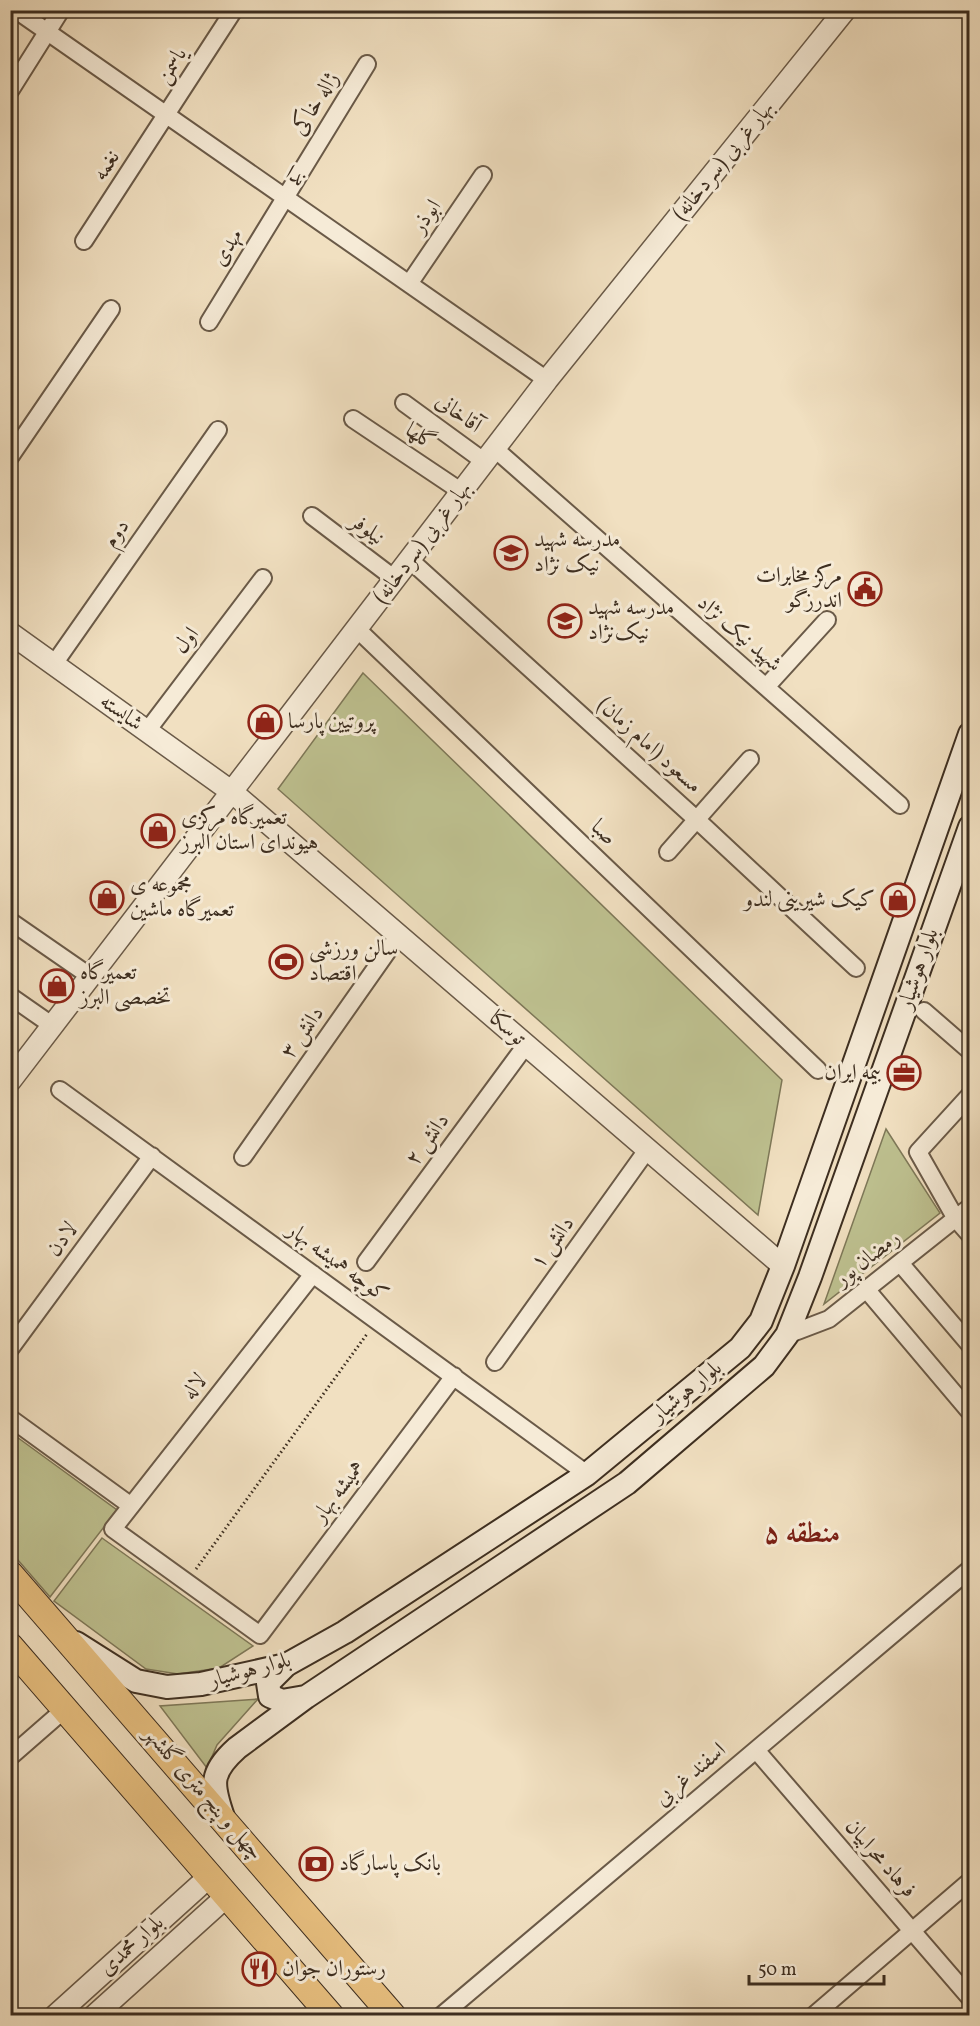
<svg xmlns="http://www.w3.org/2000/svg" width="980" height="2026" font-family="Vollkorn,Amiri,serif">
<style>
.green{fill:#bec190;stroke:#7e7858;stroke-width:1.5}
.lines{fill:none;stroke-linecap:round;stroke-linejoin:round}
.minor-casing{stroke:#6a5a48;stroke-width:20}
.tertiary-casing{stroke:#6a5a48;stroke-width:24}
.secondary-casing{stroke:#3d2e20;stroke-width:26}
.primary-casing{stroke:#3d2e20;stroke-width:28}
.path{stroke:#3d2e20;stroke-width:3;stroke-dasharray:1.5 3;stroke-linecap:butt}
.minor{stroke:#f6ebd7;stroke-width:16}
.tertiary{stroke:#f6ebd7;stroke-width:21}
.secondary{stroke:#f6ebd7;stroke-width:22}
.primary{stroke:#e8c080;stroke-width:26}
.labels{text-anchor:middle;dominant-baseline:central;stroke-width:6;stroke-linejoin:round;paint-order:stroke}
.street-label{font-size:22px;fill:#3d2e20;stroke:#f6ebd7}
.poi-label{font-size:22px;fill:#3d2e20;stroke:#f6ebd7;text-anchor:start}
.district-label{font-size:28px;font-weight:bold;fill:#7a1f14;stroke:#f6ebd7}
</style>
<rect width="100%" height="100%" fill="#f1e0c1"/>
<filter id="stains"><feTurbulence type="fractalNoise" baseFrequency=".00333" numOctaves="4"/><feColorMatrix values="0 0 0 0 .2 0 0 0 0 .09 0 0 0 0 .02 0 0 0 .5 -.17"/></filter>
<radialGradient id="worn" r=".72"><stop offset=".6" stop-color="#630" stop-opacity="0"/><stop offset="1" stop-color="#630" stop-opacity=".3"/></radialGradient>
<path class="green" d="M363,673l419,407 -24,135 -480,-426z
M886,1129l54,84 -116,91z
M10,1432l107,78 -67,87 -39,-45z
M102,1538l151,108 -34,22 -41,6 -32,-5 -92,-68z
M258,1699l-41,46 -10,23 -47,-62z"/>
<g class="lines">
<defs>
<path id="minor" d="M16,10l531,370
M10,91l51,-81
M84,241l150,-231
M409,284l74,-109
M209,322l158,-258
M404,403l81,59
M353,419l109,73
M495,449l405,356
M10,457l101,-148
M312,516l83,63
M410,560l286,259 160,149
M357,629l461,441
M54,664l164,-234
M766,687l61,-67
M147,731l116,-153
M668,852l82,-93
M10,921l81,56
M10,996l43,30
M924,1011l46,40
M60,1090l527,384
M970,1095l-52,57 38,67 14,16
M243,1157l156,-222
M366,1262l160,-217
M900,1263l70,82
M313,1274l-200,255 147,106 194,-259
M866,1289l104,123
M787,1335l42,-16 141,-112
M10,1349l142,-193
M495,1362l152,-212
M10,1418l120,87
M756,1750l214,248
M10,1757l55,-48
M441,2016l529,-447
M813,2016l157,-135"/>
<path id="tertiary" d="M10,633l222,159 551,474
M10,1081l537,-701 298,-370
M55,2016l155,-140
M94,2016l133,-120"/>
<path id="secondary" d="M76,1643l60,38 31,6 34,-3 85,-19 59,-33 242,-158 153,-126 21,-27 22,-55 187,-532
M286,1665l-18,18 2,13 12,5 23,-4
M223,1817c-11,-32 -14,-44 14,-69l69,-51 321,-214 137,-117 23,-31 23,-58 160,-450"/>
<path id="primary" d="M10,1574l383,442
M10,1646l321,370"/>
</defs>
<use href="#minor" class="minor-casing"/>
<use href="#tertiary" class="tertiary-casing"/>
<use href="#secondary" class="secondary-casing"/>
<use href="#primary" class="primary-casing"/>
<path class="path" d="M196,1569l171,-235"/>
<use href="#minor" class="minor"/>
<use href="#tertiary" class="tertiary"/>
<use href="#secondary" class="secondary"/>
<use href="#primary" class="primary"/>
</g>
<defs>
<symbol id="school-ring" viewBox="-11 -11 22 22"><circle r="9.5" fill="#f6ebd7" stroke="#8f2418" stroke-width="1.5"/><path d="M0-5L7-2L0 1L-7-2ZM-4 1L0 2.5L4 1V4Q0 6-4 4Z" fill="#8f2418"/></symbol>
<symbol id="civic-ring" viewBox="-11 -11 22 22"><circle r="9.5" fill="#f6ebd7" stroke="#8f2418" stroke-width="1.5"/><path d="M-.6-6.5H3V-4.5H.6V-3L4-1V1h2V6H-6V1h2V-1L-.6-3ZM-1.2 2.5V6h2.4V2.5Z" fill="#8f2418"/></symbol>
<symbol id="shop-ring" viewBox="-11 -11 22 22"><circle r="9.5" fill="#f6ebd7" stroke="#8f2418" stroke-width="1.5"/><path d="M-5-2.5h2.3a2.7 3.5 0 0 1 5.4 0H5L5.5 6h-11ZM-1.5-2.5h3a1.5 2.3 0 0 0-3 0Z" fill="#8f2418"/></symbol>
<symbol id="stadium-ring" viewBox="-11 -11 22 22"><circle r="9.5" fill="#f6ebd7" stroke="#8f2418" stroke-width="1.5"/><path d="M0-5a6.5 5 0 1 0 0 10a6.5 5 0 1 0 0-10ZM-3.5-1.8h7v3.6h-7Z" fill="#8f2418"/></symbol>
<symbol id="office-ring" viewBox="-11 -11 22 22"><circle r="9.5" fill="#f6ebd7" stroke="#8f2418" stroke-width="1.5"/><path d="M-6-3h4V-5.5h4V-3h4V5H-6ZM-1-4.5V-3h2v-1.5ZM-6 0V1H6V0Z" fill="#8f2418"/></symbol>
<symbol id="bank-ring" viewBox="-11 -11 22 22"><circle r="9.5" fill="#f6ebd7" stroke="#8f2418" stroke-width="1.5"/><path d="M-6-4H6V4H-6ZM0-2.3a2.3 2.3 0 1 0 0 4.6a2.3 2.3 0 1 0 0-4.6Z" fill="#8f2418"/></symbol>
<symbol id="restaurant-ring" viewBox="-11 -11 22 22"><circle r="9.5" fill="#f6ebd7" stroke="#8f2418" stroke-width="1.5"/><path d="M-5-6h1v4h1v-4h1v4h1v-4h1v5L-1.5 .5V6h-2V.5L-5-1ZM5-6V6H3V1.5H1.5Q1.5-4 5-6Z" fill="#8f2418"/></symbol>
</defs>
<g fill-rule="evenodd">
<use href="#school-ring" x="492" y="534" width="38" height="38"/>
<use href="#civic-ring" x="846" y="570" width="38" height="38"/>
<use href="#school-ring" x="546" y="602" width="38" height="38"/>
<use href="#shop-ring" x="246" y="703" width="38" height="38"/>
<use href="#shop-ring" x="139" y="812" width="38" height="38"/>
<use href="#shop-ring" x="88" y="879" width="38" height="38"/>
<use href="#shop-ring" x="879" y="881" width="38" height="38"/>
<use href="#stadium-ring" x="267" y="943" width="38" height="38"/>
<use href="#shop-ring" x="38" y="967" width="38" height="38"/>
<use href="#office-ring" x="885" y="1054" width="38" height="38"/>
<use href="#bank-ring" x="297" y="1845" width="38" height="38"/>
<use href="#restaurant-ring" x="240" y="1950" width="38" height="38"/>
</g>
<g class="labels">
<g class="street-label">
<text transform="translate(172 66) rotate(-57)">یاسمن</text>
<text transform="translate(316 104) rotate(-58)">ژاله خاکی</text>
<text transform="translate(724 161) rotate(-51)">بهار غربی (سردخانه)</text>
<text transform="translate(107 166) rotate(-57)">نغمه</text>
<text transform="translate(295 177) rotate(35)">ندا</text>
<text transform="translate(427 217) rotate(-56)">ابوذر</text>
<text transform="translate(228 248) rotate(-58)">مهدی</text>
<text transform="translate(458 414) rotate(36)">آقاخانی</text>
<text transform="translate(420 437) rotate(33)">گلها</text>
<text transform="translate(367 530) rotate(37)">نیلوفر</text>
<text transform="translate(117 534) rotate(-55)">دوم</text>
<text transform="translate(423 543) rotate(-53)">بهار غربی (سردخانه)</text>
<text transform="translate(739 634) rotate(41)">شهید نیک نژاد</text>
<text transform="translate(187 641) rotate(-53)">اول</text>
<text transform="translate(121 713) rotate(36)">شایسته</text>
<text transform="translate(649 746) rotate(42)">مسعود (امام زمان)</text>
<text transform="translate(603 833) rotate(44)">صبا</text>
<text transform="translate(919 969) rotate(-71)">بلوار هوشیار</text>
<text transform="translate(507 1029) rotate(41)">توسکا</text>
<text transform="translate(303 1033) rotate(-55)">دانش ۳</text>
<text transform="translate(428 1140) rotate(-54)">دانش ۲</text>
<text transform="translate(63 1240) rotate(-54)">لادن</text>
<text transform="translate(553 1243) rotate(-54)">دانش ۱</text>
<text transform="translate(868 1259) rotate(-38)">رمضان پور</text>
<text transform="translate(337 1263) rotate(36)">کوچه همیشه بهار</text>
<text transform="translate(195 1387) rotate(-52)">لاله</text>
<text transform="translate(687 1392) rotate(-39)">بلوار هوشیار</text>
<text transform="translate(339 1492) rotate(-53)">همیشه بهار</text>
<text transform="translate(250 1671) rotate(-15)">بلوار هوشیار</text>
<text transform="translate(691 1775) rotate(-40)">اسفند غربی</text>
<text transform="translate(203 1794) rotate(49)">چهل و پنج متری گلشهر</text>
<text transform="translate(880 1859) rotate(49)">فرهاد محرابیان</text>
<text transform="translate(132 1946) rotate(-42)">بلوار محمدی</text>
</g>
<g class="poi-label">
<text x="534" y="540">مدرسه شهید<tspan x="534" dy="25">نیک نژاد</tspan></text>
<text x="842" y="576" text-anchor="end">مرکز مخابرات<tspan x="842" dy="25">اندرزگو</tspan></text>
<text x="588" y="608">مدرسه شهید<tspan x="588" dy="25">نیک‌نژاد</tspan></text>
<text x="288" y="722">پروتیین پارسا</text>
<text x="181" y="818">تعمیرگاه مرکزی<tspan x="181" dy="25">هیوندای استان البرز</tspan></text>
<text x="130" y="885">مجموعه ی<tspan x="130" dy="25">تعمیرگاه ماشین</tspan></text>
<text x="875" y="900" text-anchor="end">کیک شیرینی لندو</text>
<text x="309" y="949">سالن ورزشی<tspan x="309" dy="25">اقتصاد</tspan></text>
<text x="80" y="973">تعمیرگاه<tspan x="80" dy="25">تخصصی البرز</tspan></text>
<text x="881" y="1073" text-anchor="end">بیمه ایران</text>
<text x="339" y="1864">بانک پاسارگاد</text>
<text x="282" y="1969">رستوران جوان</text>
</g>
<g class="district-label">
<text x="802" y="1534">منطقه ۵</text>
</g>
</g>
<rect width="980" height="2026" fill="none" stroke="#f1e0c1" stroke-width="36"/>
<rect x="12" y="12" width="956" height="2002" fill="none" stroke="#3d2e20" stroke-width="3"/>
<rect x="18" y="18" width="944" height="1990" fill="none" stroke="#3d2e20" stroke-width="1.5"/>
<path d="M749 1975v9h135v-9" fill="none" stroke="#3d2e20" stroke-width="3"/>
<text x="758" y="1975" font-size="18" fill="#3d2e20" stroke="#f6ebd7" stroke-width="4.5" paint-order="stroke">50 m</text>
<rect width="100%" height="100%" filter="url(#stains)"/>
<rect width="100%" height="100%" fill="url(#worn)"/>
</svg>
